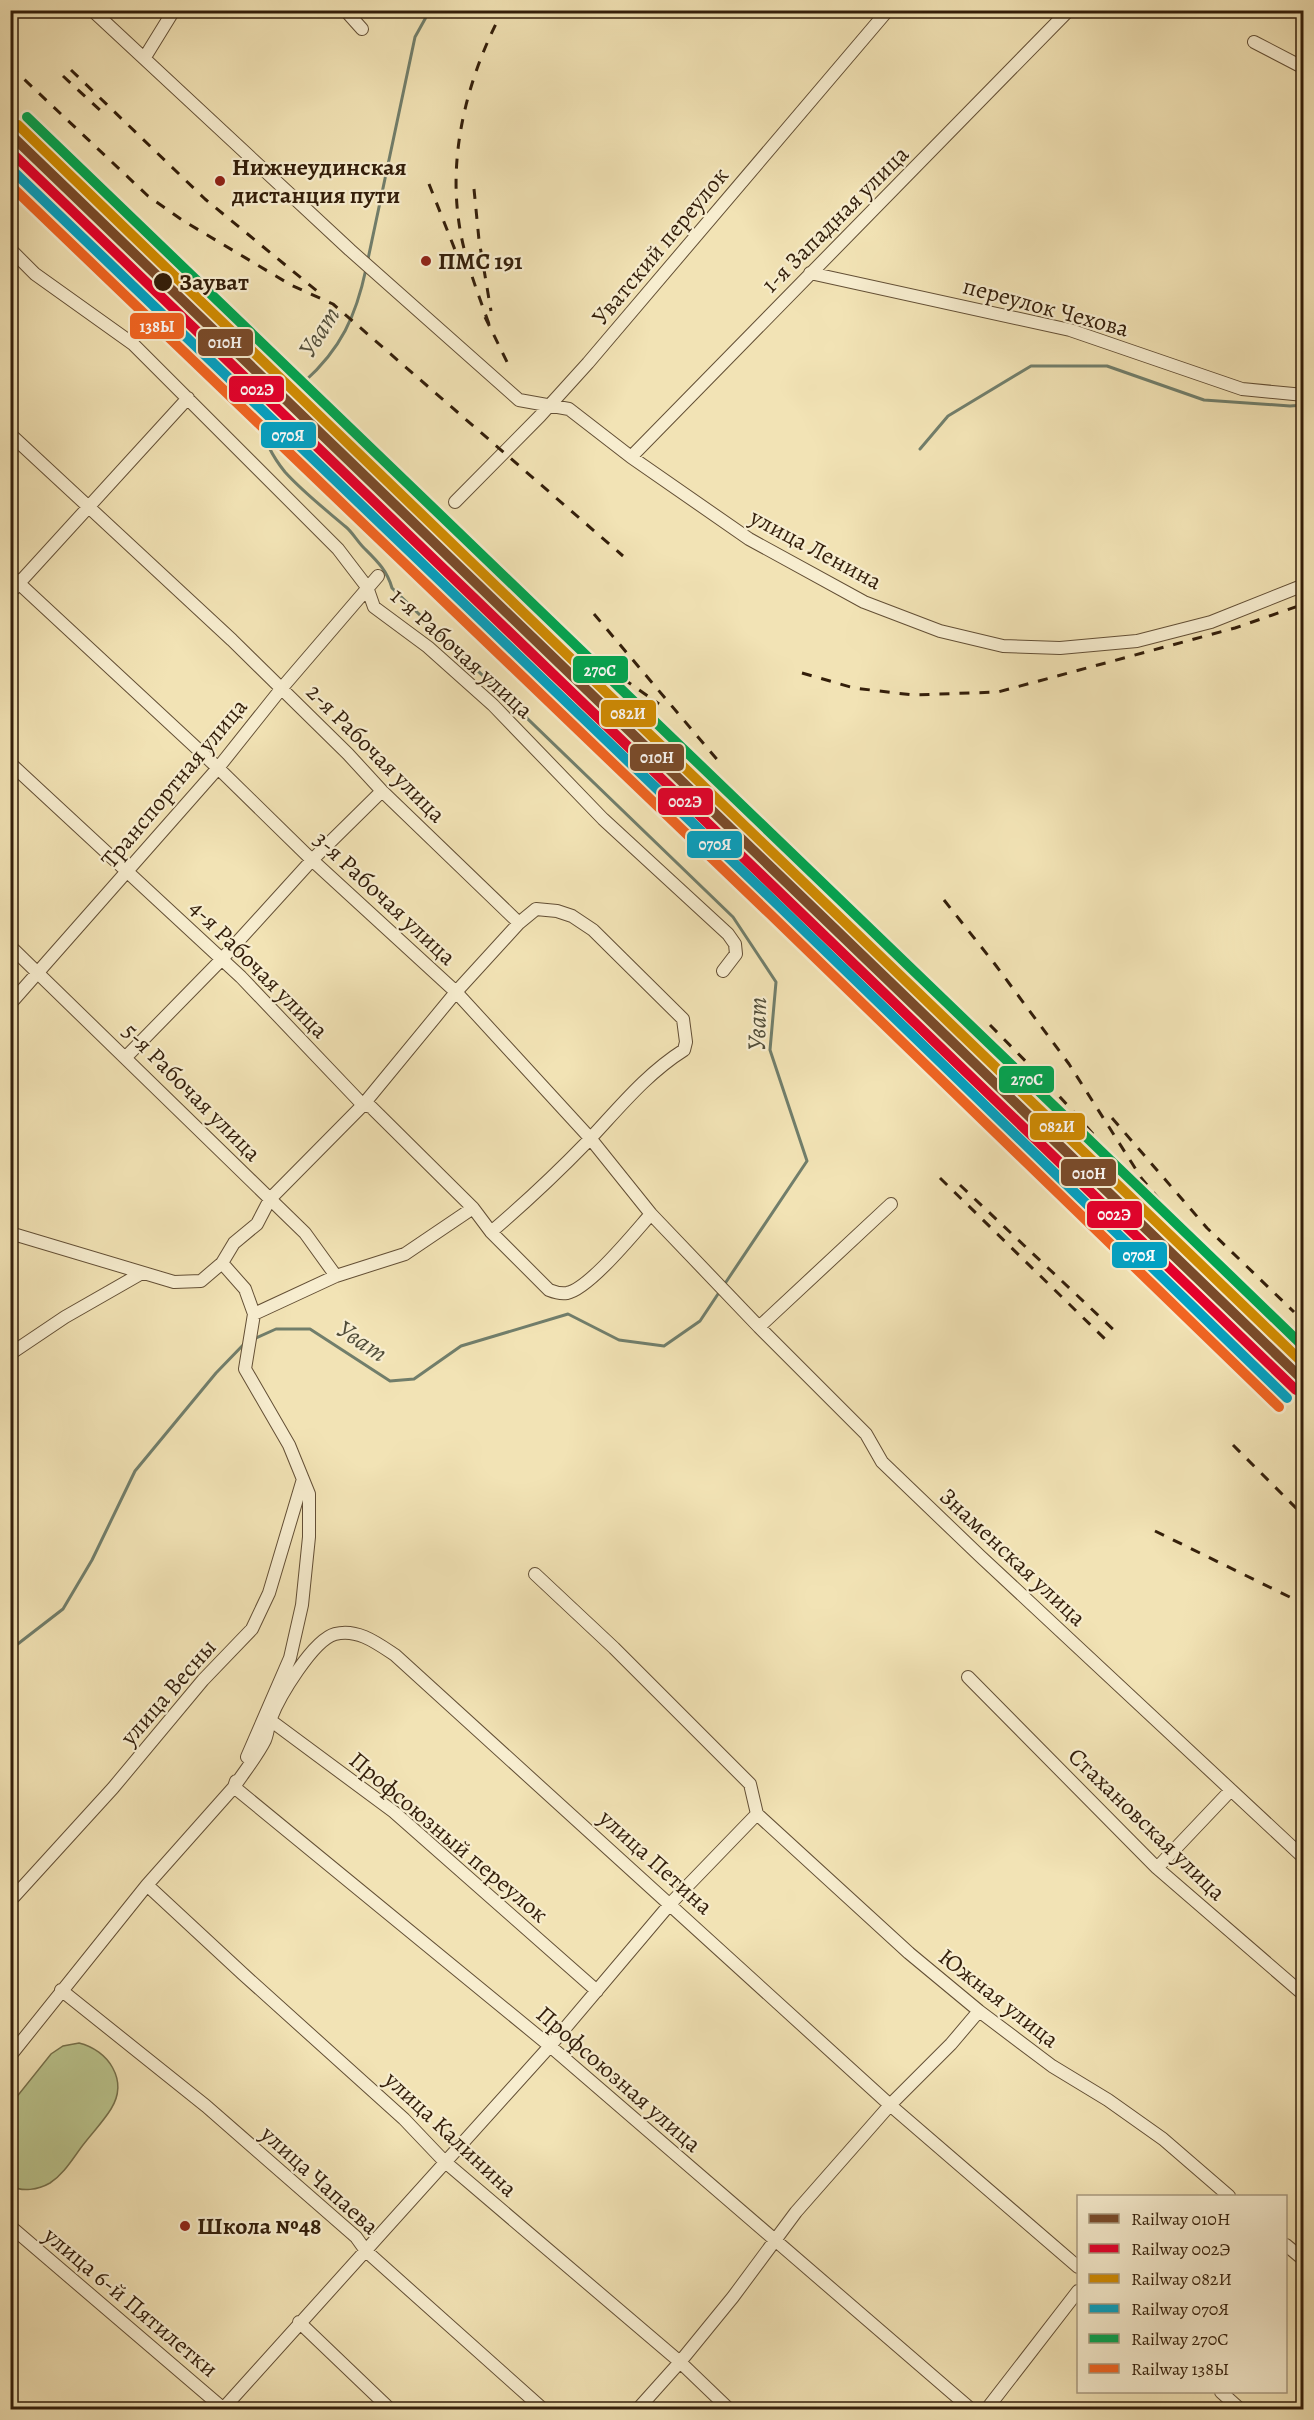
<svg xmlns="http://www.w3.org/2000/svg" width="1314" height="2420" font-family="Alegreya,serif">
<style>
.green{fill:#bac48d;stroke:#76714c;stroke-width:1.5}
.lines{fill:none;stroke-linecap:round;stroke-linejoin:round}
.stream{stroke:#717e6b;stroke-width:3}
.street-casing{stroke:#634f35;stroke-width:14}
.street{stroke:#f7edcf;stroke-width:12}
.rail{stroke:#331e0a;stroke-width:3;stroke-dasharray:10 10;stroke-linecap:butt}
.rail-1-casing{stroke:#f7edcf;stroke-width:15}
.rail-2-casing{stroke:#f7edcf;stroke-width:15}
.rail-3-casing{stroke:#f7edcf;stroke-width:15}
.rail-4-casing{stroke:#f7edcf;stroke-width:15}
.rail-5-casing{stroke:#f7edcf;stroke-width:15}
.rail-6-casing{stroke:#f7edcf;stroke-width:15}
.rail-1{stroke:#7a4b2a;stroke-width:10}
.rail-2{stroke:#e4002b;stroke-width:10}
.rail-3{stroke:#d08b02;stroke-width:10}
.rail-4{stroke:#03a2c4;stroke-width:10}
.rail-5{stroke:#00a651;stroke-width:10}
.rail-6{stroke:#f26522;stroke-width:10}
.poi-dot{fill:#8f2418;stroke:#f7edcf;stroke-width:2}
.stop-dot{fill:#331e0a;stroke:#f7edcf;stroke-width:2}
.labels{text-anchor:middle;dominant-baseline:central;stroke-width:4.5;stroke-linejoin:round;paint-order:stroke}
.poi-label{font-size:24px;font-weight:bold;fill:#331e0a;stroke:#f7edcf;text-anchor:start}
.street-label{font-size:24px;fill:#331e0a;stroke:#f7edcf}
.stop-label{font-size:24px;font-weight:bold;fill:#331e0a;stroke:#f7edcf;text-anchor:start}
.water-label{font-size:26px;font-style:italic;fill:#524e3a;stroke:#f7edcf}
.line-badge{stroke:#f7edcf;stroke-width:2}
.badge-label{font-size:16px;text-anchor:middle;font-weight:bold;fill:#fff}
</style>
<rect width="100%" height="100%" fill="#f2e3b5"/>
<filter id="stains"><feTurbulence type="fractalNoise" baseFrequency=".00333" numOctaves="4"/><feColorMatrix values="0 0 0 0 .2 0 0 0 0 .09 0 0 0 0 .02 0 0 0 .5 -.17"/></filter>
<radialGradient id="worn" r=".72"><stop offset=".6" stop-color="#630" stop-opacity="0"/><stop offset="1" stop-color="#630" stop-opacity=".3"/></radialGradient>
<path class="green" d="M79,2043c29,7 50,37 32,66 -8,13 -19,24 -28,36 -10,13 -19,29 -33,38 -12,7 -28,9 -39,3v-82l40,-50 12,-8z"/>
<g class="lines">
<path class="stream" d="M368,259l47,-222 15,-27
M366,269c-10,47 -25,80 -62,113 -12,11 -33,21 -40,37 -6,15 12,42 21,53 19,21 40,37 61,55 7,6 11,14 18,21 12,12 23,22 28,40l341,329 43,65 -6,68 37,111 -83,124
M920,449l28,-33 83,-50h76l97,34 86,6 14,-1
M254,1339l22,-10h34l80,52 24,-2 47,-33 107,-32 51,26 45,6 36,-25 20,-30
M10,1650l53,-41 29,-49 43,-89 81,-98 29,-30"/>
<defs>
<path id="street" d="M92,10l258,240 169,150 50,9 62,48 118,82 115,63 76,29 63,15 57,2 77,-7 74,-19 93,-37
M345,10l17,19
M1254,42l50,26
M145,57l29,-47
M10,249l25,25 98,70 205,205 29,38 7,20 54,40 65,58 110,114 125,115 7,10 1,10 -13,17
M810,273l260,57 172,59 62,6
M10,434l222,206 116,114 34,37 137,132 17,-14 21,2 15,5 21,14 90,89 3,23 -2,8c-38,24 -65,58 -96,91 -31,32 -63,62 -97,91
M631,457l438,-447
M455,502l85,-86 48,-53 300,-353
M10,575l208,193 94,92 144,132 134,146 61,76 108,113 107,107 16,28 98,94 324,302
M10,593l178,-195
M10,763l231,214 122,128 8,2 102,101 18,24 58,58c5,2 11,4 18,3 22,-4 68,-61 84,-79
M10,946l295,287 31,43
M10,1004l208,-236 63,-79 97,-113
M126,1057l96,-98 90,-99 70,-69
M10,1233l164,49 27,-1 21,-18 12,-20 23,-19 13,-25 93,-94 93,-113 63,-69
M222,1263l23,26 9,25 -9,55 44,76 20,49v43l-7,68 -12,53 -43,99
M254,1314l82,-38 69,-22 68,-46
M759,1327l132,-123
M10,1354l55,-37 77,-44
M535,1574l79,74 136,136 7,30
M968,1677l189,191 147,127
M270,1720l124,92 203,179
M234,1787c10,-15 23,-31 31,-47 3,-7 3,-15 6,-22 8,-21 42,-78 64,-84 22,-6 42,9 60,21l495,450 188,162
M234,1787l316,259 422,364
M757,1814l152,139 70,58 73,55 56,34 55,39 66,57
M1157,1868l74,-78
M147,1885l96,89 161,145 40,42 236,201 50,48
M10,1901l103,-113 90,-108 49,-51 17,-36 34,-114
M61,1990l145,116 150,131 10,14 178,159
M10,2056l137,-171 87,-98 2,-6
M10,2226l215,184
M1286,2245l18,15
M299,2322l92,88
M1221,2392l20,18
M10,2407l3,3
M222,2410l328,-364 120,-142 87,-90
M637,2410l43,-48 53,-65 63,-85 94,-107 61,-61 28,-33
M986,2410l92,-119
M1299,2410l5,-6"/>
</defs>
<use href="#street" class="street-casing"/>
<use href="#street" class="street"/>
<path class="rail" d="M10,66l138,130 34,24 109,65 42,19 290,252
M71,70l134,129 112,92
M63,76l39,36
M429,184l32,81
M474,189l5,51 12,71
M485,317l23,47
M489,324c-12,-33 -25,-66 -30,-101 -11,-73 10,-149 44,-213
M525,609l134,95
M594,614l126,149
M802,673l52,15 59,7 85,-3 237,-64 69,-24
M944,900l50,63 75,101 73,115 92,109
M990,1025l62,63 42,47 50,67
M1112,1118l95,110 87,84
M940,1178l168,164
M960,1185l157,148
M1233,1445l71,71
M1155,1531l149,73"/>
<defs>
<path id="rail-1" d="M10,134c430,417 864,830 1294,1247"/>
<path id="rail-2" d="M10,151c428,414 858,825 1286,1239"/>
<path id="rail-3" d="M18,125c427,415 858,825 1286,1239"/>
<path id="rail-4" d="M10,168l768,737 509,493"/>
<path id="rail-5" d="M27,117c424,411 852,819 1277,1230"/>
<path id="rail-6" d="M10,185l760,729 509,493"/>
</defs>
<use href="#rail-1" class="rail-1-casing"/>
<use href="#rail-2" class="rail-2-casing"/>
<use href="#rail-3" class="rail-3-casing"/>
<use href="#rail-4" class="rail-4-casing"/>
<use href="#rail-5" class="rail-5-casing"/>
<use href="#rail-6" class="rail-6-casing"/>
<use href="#rail-1" class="rail-1"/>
<use href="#rail-2" class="rail-2"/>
<use href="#rail-3" class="rail-3"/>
<use href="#rail-4" class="rail-4"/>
<use href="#rail-5" class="rail-5"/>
<use href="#rail-6" class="rail-6"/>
</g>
<g class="poi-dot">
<circle cx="220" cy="181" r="6"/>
<circle cx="426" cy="261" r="6"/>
<circle cx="185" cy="2226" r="6"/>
</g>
<circle class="stop-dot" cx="163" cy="282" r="10"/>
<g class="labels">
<g class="poi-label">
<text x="232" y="167">Нижнеудинская<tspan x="232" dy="28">дистанция пути</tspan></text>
<text x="438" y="261">ПМС 191</text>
<text x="197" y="2226">Школа №48</text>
</g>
<g class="street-label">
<text transform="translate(835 219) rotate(-45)">1-я Западная улица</text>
<text transform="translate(660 246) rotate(-50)">Уватский переулок</text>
<text transform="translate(1046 307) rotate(15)">переулок Чехова</text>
<text transform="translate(816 549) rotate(28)">улица Ленина</text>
<text transform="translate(462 653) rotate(42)">1-я Рабочая улица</text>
<text transform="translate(376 753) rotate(45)">2-я Рабочая улица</text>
<text transform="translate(174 783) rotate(-50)">Транспортная улица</text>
<text transform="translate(385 898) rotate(43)">3-я Рабочая улица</text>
<text transform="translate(259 969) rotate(45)">4-я Рабочая улица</text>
<text transform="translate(192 1092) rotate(45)">5-я Рабочая улица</text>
<text transform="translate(1013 1557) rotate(43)">Знаменская улица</text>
<text transform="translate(168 1692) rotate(-49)">улица Весны</text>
<text transform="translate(1147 1824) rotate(44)">Стахановская улица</text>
<text transform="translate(449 1837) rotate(40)">Профсоюзный переулок</text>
<text transform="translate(656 1862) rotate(42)">улица Петина</text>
<text transform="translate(999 1998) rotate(38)">Южная улица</text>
<text transform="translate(619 2079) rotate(41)">Профсоюзная улица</text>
<text transform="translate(451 2134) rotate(43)">улица Калинина</text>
<text transform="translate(320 2180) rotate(42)">улица Чапаева</text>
<text transform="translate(131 2302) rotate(40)">улица 6-й Пятилетки</text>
</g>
<g class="stop-label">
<text x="179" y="282">Зауват</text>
</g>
<g class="water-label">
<text transform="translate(319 332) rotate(-58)">Уват</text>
<text transform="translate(757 1024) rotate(-89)">Уват</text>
<text transform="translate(362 1341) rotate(33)">Уват</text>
</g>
</g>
<g class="line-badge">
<rect x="129" y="312" width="56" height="28" rx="6" fill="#f26522"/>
<rect x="197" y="328" width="57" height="29" rx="6" fill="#7a4b2a"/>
<rect x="228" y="375" width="57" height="28" rx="6" fill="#e4002b"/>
<rect x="260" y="421" width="57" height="28" rx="6" fill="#03a2c4"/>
<rect x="572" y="655" width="57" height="29" rx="6" fill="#00a651"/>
<rect x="600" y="699" width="57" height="29" rx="6" fill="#d08b02"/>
<rect x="629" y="743" width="56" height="29" rx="6" fill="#7a4b2a"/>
<rect x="657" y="787" width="57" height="29" rx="6" fill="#e4002b"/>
<rect x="686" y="830" width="57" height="29" rx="6" fill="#03a2c4"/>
<rect x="998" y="1065" width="57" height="29" rx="6" fill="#00a651"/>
<rect x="1029" y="1112" width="57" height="29" rx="6" fill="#d08b02"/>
<rect x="1060" y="1158" width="57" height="29" rx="6" fill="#7a4b2a"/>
<rect x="1086" y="1200" width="57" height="29" rx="6" fill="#e4002b"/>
<rect x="1111" y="1241" width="57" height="28" rx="6" fill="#03a2c4"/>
</g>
<g class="badge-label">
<text x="157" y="332">138Ы</text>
<text x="225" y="348">010Н</text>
<text x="257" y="395">002Э</text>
<text x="288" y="441">070Я</text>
<text x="600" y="676">270С</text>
<text x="628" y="719">082И</text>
<text x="657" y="763">010Н</text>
<text x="685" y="807">002Э</text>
<text x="715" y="850">070Я</text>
<text x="1027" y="1085">270С</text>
<text x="1057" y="1132">082И</text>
<text x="1089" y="1179">010Н</text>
<text x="1114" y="1220">002Э</text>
<text x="1139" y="1261">070Я</text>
</g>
<rect width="1314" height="2420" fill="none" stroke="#f2e3b5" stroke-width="36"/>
<rect x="12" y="12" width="1290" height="2396" fill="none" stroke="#331e0a" stroke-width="3"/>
<rect x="18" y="18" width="1278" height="2384" fill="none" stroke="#331e0a" stroke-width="1.5"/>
<rect x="1077" y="2195" width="210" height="198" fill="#f7edcf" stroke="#a99a80" stroke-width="1.5"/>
<rect x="1089" y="2214" width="30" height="9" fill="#7a4b2a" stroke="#a99a80" stroke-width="1.5"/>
<text x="1131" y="2225" font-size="18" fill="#331e0a">Railway 010Н</text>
<rect x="1089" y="2244" width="30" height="9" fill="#e4002b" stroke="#a99a80" stroke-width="1.5"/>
<text x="1131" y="2255" font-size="18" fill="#331e0a">Railway 002Э</text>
<rect x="1089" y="2274" width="30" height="9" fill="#d08b02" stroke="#a99a80" stroke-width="1.5"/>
<text x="1131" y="2285" font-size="18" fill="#331e0a">Railway 082И</text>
<rect x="1089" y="2304" width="30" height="9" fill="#03a2c4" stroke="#a99a80" stroke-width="1.5"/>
<text x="1131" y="2315" font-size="18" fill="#331e0a">Railway 070Я</text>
<rect x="1089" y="2334" width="30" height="9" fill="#00a651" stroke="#a99a80" stroke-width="1.5"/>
<text x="1131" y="2345" font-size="18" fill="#331e0a">Railway 270С</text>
<rect x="1089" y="2364" width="30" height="9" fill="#f26522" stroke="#a99a80" stroke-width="1.5"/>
<text x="1131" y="2375" font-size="18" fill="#331e0a">Railway 138Ы</text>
<rect width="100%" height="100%" filter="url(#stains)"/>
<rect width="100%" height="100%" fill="url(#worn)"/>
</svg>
